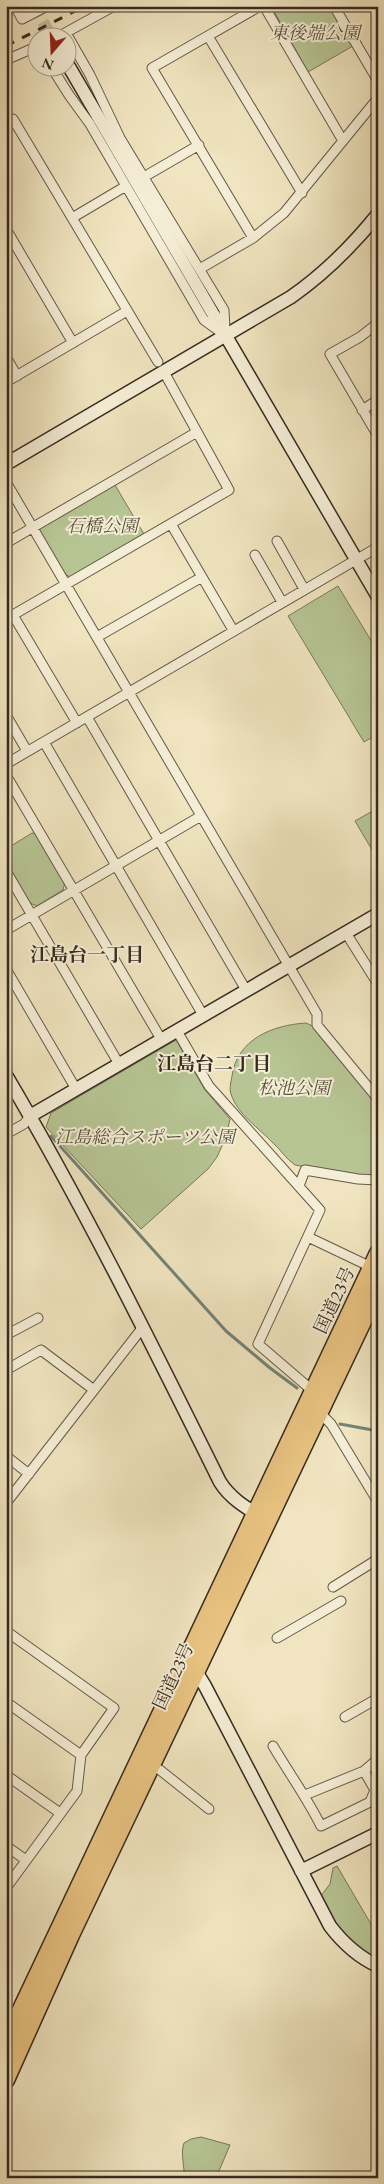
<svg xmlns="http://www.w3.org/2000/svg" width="384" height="2184" font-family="'EB Garamond','Noto Serif JP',serif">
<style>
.green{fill:#b7c594;stroke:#77785a}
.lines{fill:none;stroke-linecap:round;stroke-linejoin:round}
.stream{stroke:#738376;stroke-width:3}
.secondary-tunnel{stroke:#cbc0a0;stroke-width:12;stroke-dasharray:12 6;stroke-linecap:butt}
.street-casing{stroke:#655949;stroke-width:11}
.secondary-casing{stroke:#372a21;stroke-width:15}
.highway-casing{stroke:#372a21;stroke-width:19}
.street{stroke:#f5eed6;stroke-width:9}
.secondary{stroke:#f5eed6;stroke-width:12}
.highway{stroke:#e8c280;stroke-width:16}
.rail{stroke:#372a21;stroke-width:3;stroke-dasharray:9 9;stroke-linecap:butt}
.labels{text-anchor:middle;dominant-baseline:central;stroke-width:4;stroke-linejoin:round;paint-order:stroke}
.park-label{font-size:18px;font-style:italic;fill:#57513e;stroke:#f5eed6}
.street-label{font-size:18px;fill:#372a21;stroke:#f5eed6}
.neighbourhood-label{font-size:19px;font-weight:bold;fill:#372a21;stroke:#f5eed6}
</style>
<rect width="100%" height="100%" fill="#f0e5c0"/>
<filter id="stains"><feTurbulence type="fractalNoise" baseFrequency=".004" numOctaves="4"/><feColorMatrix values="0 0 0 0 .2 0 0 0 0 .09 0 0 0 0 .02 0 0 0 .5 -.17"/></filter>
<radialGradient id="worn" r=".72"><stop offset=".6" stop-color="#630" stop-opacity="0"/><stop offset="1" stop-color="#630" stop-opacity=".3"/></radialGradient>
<path class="green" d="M271,6h59l23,40 -45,26z
M115,485l29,49 -74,43 -5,-3 -26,-43 2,-4z
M338,586l40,66v82l-14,8 -76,-126z
M378,808v52l-23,-39z
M32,833l5,1 28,48 -2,8 -26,16 -7,-3 -24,-39v-15z
M306,1023l11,5 61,76v72l-19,1 -64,-12c-9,-6 -14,-15 -22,-22 -13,-14 -36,-29 -42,-49 -2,-5 0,-12 1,-18 5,-37 41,-51 74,-53z
M176,1040l29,50 25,29 -4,18 -9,20 -9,12 -67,60 -95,-102 5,-14z
M337,1866l41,70v24l-30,-20 -16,-21 -12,-22 10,-13 3,-16z
M201,2137l29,8 -14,33h-32c1,-12 -4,-25 0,-35l7,-4z"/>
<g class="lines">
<path class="stream" d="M6,1109l3,2
M51,1136l175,195 44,37 27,20
M340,1424l38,7"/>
<path class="secondary-tunnel" d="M34,6l18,32"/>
<defs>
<path id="street" d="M15,6l7,13 25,-13
M264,6l79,135
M334,6l44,75
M66,33l24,42 30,63 104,172 1,20
M208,36l94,157
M56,38l58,-32
M6,60l32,-14
M52,68l17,27 21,29 114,196 18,13
M6,123l7,-4 145,243
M149,174l50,-29
M72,218l54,-32
M6,229l67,114
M253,238l-101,-170 108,-62
M203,267l50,-29 31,-25 94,-115
M378,323l-18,14 -30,17 48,82
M6,357l11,19
M6,382l121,-71
M362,410l16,-10
M6,482l311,532v11l61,74
M171,524l62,106
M277,541l27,48
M6,543l191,-111
M255,555l27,47
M13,615l64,108
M6,619l223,-129 -65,-118
M97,637l105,-60
M6,715l21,36
M87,717l159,273
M44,742l159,273
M6,764l372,-217
M6,775l155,264
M6,871l113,193
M6,930l195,-114
M346,933l32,51
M6,969l70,120
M177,1031l32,55 111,124 -62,134 56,48
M6,1134l18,-10 6,-8
M299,1186l6,-16 53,9 20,1
M308,1237l63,30
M6,1335l32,-17
M6,1370l35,-20 53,40
M320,1413l11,11 47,78
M6,1456l23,18
M6,1503l137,-176
M333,1587l45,-28
M6,1631l108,77 -33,47 -4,36 -71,97
M277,1638l64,-37
M6,1702l75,53
M345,1717l33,-19
M273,1746c16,27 34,52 48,80l49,-24 5,-12 -11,-19
M160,1770l49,39
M6,1775l54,38
M305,1795l59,-24 14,-12
M6,1846l20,14"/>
<path id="secondary" d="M68,65l310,532
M6,464l285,-167c33,-23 62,-52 87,-83
M6,1075c78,132 146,270 214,407 10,16 26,26 42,35
M30,1116l348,-202
M188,1670l9,3 8,13 125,240c13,17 28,31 48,40
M301,1871l77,-38"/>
<path id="highway" d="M6,2041l372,-788
M6,2080l65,-145 307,-645"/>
</defs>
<use href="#street" class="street-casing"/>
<use href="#secondary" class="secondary-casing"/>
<use href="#highway" class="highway-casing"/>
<use href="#street" class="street"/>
<use href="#secondary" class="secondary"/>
<use href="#highway" class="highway"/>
<path class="rail" d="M6,46l79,-40"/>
</g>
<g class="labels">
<g class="park-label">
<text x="315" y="32">東後端公園</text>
<text x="102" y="525">石橋公園</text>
<text x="294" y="1087">松池公園</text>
<text x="145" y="1136">江島総合スポーツ公園</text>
</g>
<g class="street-label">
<text transform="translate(334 1300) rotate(-65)">国道23号</text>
<text transform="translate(173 1676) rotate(-65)">国道23号</text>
</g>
<g class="neighbourhood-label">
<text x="87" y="954">江島台一丁目</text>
<text x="214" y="1063">江島台二丁目</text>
</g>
</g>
<rect width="384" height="2184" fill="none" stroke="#f0e5c0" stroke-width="25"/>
<rect x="8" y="8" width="369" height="2169" fill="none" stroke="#372a21" stroke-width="2.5"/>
<rect x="12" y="12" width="359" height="2159" fill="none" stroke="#372a21"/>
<g transform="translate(52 52) rotate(199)"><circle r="24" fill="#f5eed6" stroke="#a9a08e"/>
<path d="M0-4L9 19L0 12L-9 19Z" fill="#8f2418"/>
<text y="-8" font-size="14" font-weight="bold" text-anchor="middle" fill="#372a21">N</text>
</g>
<rect width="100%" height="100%" filter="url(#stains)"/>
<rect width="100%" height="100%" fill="url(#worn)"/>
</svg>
